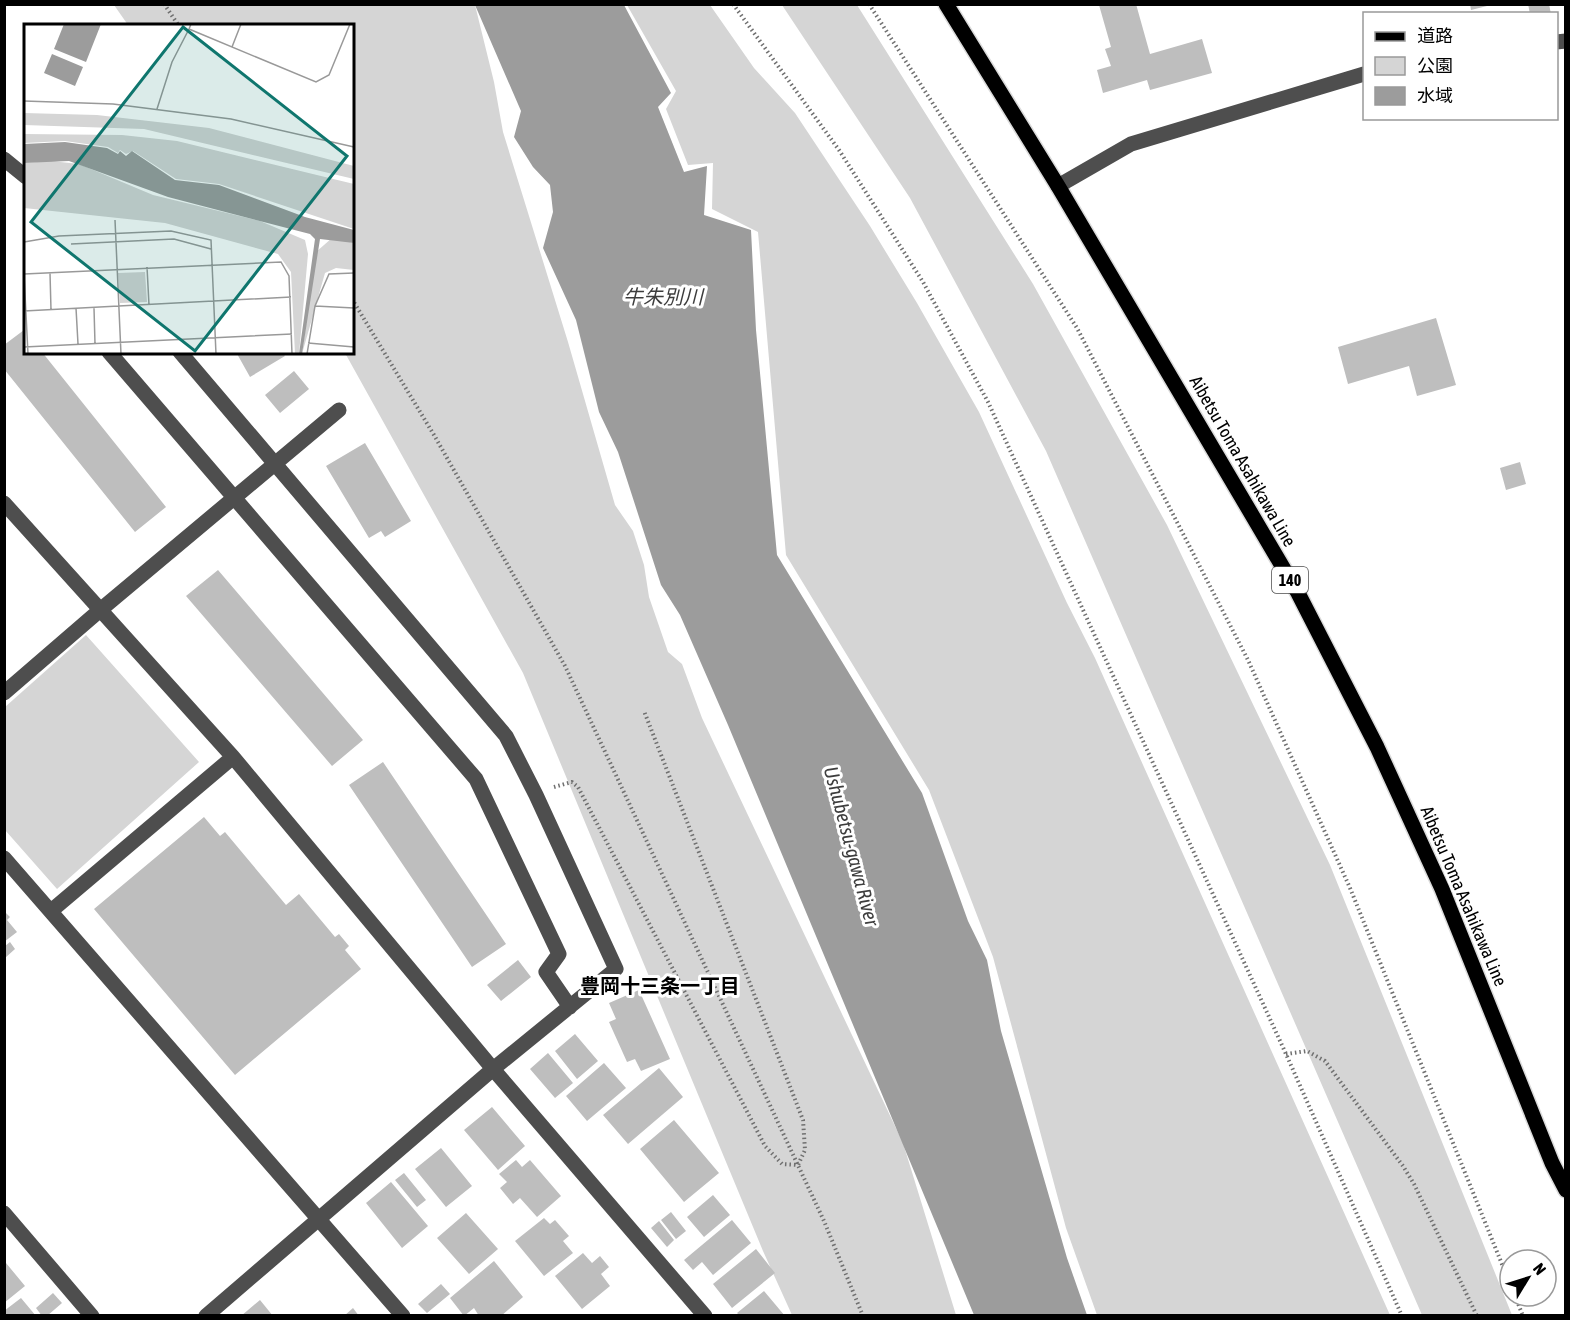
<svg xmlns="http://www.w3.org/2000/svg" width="1570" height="1320" font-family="'Asap Condensed','Noto Sans JP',sans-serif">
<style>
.green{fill:#d5d5d5}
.water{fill:#9c9c9c}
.building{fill:#bebebe}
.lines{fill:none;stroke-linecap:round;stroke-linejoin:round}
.major-casing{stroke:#dbdbdb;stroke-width:18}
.path{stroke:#707070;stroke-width:4;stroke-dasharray:1.5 3;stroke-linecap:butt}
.minor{stroke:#4e4e4e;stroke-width:15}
.major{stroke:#000;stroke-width:15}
.labels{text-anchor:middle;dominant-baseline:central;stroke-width:6;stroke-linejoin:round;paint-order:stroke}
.shield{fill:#fff;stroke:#4c4c4c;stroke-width:1.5}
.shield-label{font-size:16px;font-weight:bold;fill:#000}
.street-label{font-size:18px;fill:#000;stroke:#fff}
.water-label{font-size:20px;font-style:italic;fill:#3d3d3d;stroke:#fff}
.neighbourhood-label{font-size:20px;font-weight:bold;fill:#000;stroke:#fff}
.inset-road{fill:none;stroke:#999;stroke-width:1.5}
.view{fill:#0f766e;fill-opacity:0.15;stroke:#0f766e;stroke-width:3}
.inset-edge{fill:none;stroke:#000;stroke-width:3}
</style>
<rect width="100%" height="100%" fill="#fff"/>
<path class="green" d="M114,5h361l19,77 9,50 65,210 47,163 18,26 11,34 5,32 19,55 14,12 20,54 201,425 53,172h-164l-29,-64 -240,-578 -178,-320 7,-1v-326l-224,-1z
M627,5h83l44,63 41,45 75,113 47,77 62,109 88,191 28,55 295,657h-293l-31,-87 -73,-271 -64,-167 -143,-235 -28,-323 -46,-23 1,-46 -25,2 -22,-56 10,-18z
M782,5h75l176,279 134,241 163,340 182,450h-90l-376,-864 -136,-253z
M86,635l113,127 -142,127 -52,-59v-123z"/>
<path class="water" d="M475,5h149l47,88 -13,14 26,65 23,-6 -3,49 47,15 5,100 21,225 145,238 46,128 19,39 14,71 66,227 20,57h-113l-246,-590 -48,-110 -19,-30 -43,-133 -19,-40 -23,-92 -33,-72 10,-36 -3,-27 -17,-18 -19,-30 7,-26z"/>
<path class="building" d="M1136,4l14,50 52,-15 10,34 -62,17 -3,-10 -44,13 -6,-23 14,-4 -6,-17 6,-2 -12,-42z
M1470,4h21v1l-20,5z
M1528,4h21l2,10h-21z
M1436,318l20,67 -39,11 -8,-30 -61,18 -10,-37z
M24,330l2,22h16l124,155 -31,25 -131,-163v-24z
M236,352h46l3,4 -35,21z
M294,371l15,18 -29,24 -15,-18z
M365,443l46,78 -26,16 -4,-6 -12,7 -43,-72z
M1520,462l6,22 -20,6 -6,-22z
M218,570l145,170 -31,26 -146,-170z
M383,762l123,182 -34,23 -123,-182z
M204,817l16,19 5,-4 61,73 13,-11 36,43 4,-3 10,12 -4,4 16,19 -126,106 -141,-166z
M4,911l6,6 -3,3 10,12 -13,10z
M10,942l5,7 -10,9v-12z
M518,960l13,17 -30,24 -14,-16z
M639,990l31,69 -29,12 -6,-12 -8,3 -18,-40 7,-3 -7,-16z
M575,1034l23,27 -21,18 -22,-28z
M548,1053l25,30 -18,15 -25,-29z
M604,1063l22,25 -39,33 -21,-25z
M659,1068l24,29 -55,47 -25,-29z
M492,1107l33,39 -27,24 -34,-40z
M674,1120l45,53 -35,29 -44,-53z
M441,1148l31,38 -26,21 -31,-38z
M516,1160l6,7 8,-7 31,36 -24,21 -17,-19 -7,6 -13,-16 7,-6 -8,-8z
M404,1173l22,27 -9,7 -22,-27z
M391,1182l37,44 -26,22 -36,-45z
M713,1195l17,20 -26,22 -17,-20z
M671,1212l15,19 -10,8 -15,-19z
M466,1213l32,36 -29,25 -32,-36z
M544,1218l6,6 5,-4 14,16 -6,5 10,12 -29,23 -29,-35z
M732,1220l19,23 -38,32 -11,-13 -9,8 -9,-10z
M659,1221l15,19 -7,7 -16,-19z
M756,1249l19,24 -43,35 -19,-24z
M583,1253l9,10 8,-7 9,11 -8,7 9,12 -28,23 -27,-33z
M494,1261l29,36 -22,19h-22l-5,-8 -10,8 -14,-18z
M6,1263l19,23 -21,17v-39z
M441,1284l9,10 -23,19 -9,-9z
M764,1291l21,25h-45l-3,-3z
M53,1293l9,10 -15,13h-5l-6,-8z
M21,1298l15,18h-32v-5z
M260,1300l13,16h-32z
M353,1308l6,8h-15z"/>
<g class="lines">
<defs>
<path id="major" d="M946,4l112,182 240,407 79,154 65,142 110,274 14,27"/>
</defs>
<use href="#major" class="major-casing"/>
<path class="path" d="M164,4l15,22
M733,4l106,146 84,132 65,120 298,652 116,262
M869,4l208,324 171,332 102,228 160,396
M352,299l82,136 131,231 259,555 39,95
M554,787l18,-5 6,5 187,359 17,18 16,1 7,-15 -2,-30 -159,-409
M1286,1054l21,-3 18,10 78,105 11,18 63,132
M1515,1296l8,20"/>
<path class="minor" d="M1556,42l10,-1
M4,159l22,18
M1058,186l73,-42 233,-70
M109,352l367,427 83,175 -13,18 24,35
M180,352l326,384 30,59 80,174 -123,100 -287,247
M4,503l229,254 260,312 212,247
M4,693l95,-82 240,-201
M4,858l399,458
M51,911l182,-154
M4,1213l88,103"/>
<use href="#major" class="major"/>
</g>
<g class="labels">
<rect class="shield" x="1272" y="567" width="36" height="26" rx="4.5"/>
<g class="shield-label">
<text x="1290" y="580">140</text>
</g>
<g class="street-label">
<text transform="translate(1243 461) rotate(60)">Aibetsu Toma Asahikawa Line</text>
<text transform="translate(1464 896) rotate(67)">Aibetsu Toma Asahikawa Line</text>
</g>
<g class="water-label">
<text x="663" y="296">牛朱別川</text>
<text transform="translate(852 846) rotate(75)">Ushubetsu-gawa River</text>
</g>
<g class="neighbourhood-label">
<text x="660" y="985">豊岡十三条一丁目</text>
</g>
</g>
<g transform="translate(24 24)">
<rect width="330" height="330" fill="#fff"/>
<path d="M0,89l73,2 112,13 145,38v13l-210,-50 -120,-4zM0,110l98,1 55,6 177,43v45l-135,-45 -43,-5 -43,-28 -7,3 -6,-4 -2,3 -10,-6 -43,-6 -41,2zM27,137l28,3 74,31 107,26 45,19 3,14 -9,100h-4l-4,-82 -13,-18 -113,-31 -141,-15v-45zM308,214l22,5v27l-18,-2 -11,5 -23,81 14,-102zM121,248l2,30 -27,1 -2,-30z" fill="#d5d5d5"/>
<path d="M40,0h37l-15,38 -32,-13zM28,30l31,13 -8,19 -31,-13zM41,118l42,6 11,6 2,-3 6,5 6,-5 43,29 44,5 86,32 49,13v13l-34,-4 -18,115h-3l16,-115 -5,-5 -142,-37 -99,-36 -45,2v-19z" fill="#9c9c9c"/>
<path class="inset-road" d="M167,0l-2,5 127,53 13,-7 21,-51M208,23l9,-23M0,77l89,3 118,15 123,28M133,85l15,-47 17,-33M91,196l6,134M0,218l35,-6 112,-5 40,9 5,114M47,220l103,-5 37,10M123,243l2,38M26,249l1,37M0,250l257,-12 8,14 3,78M0,250l4,80M291,282l39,2M52,284l2,36M70,284l1,36M0,287l267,-14M284,319l46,4M0,323l268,-13M283,330l8,-48 14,-32 25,-1"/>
<path class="view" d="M159,3l164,129 -152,195 -164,-129z"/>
<rect width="330" height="330" class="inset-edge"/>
</g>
<rect width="1570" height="1320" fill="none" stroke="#000000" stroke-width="12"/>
<rect x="1363" y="12" width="195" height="108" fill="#ffffff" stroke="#999999" stroke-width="1.5"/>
<rect x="1375" y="32" width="30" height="9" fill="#000000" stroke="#999999" stroke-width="1.5"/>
<text x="1417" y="42" font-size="18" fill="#000000">道路</text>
<rect x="1375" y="57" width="30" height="18" fill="#d5d5d5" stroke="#999999" stroke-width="1.5"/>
<text x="1417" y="72" font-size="18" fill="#000000">公園</text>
<rect x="1375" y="87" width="30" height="18" fill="#9c9c9c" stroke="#999999" stroke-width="1.5"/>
<text x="1417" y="102" font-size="18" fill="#000000">水域</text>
<g transform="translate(1528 1278) rotate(52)"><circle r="28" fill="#ffffff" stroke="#999999" stroke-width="1.5"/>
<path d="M0-4.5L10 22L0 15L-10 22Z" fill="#000000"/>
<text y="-9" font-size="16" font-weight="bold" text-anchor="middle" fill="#000000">N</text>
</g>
</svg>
